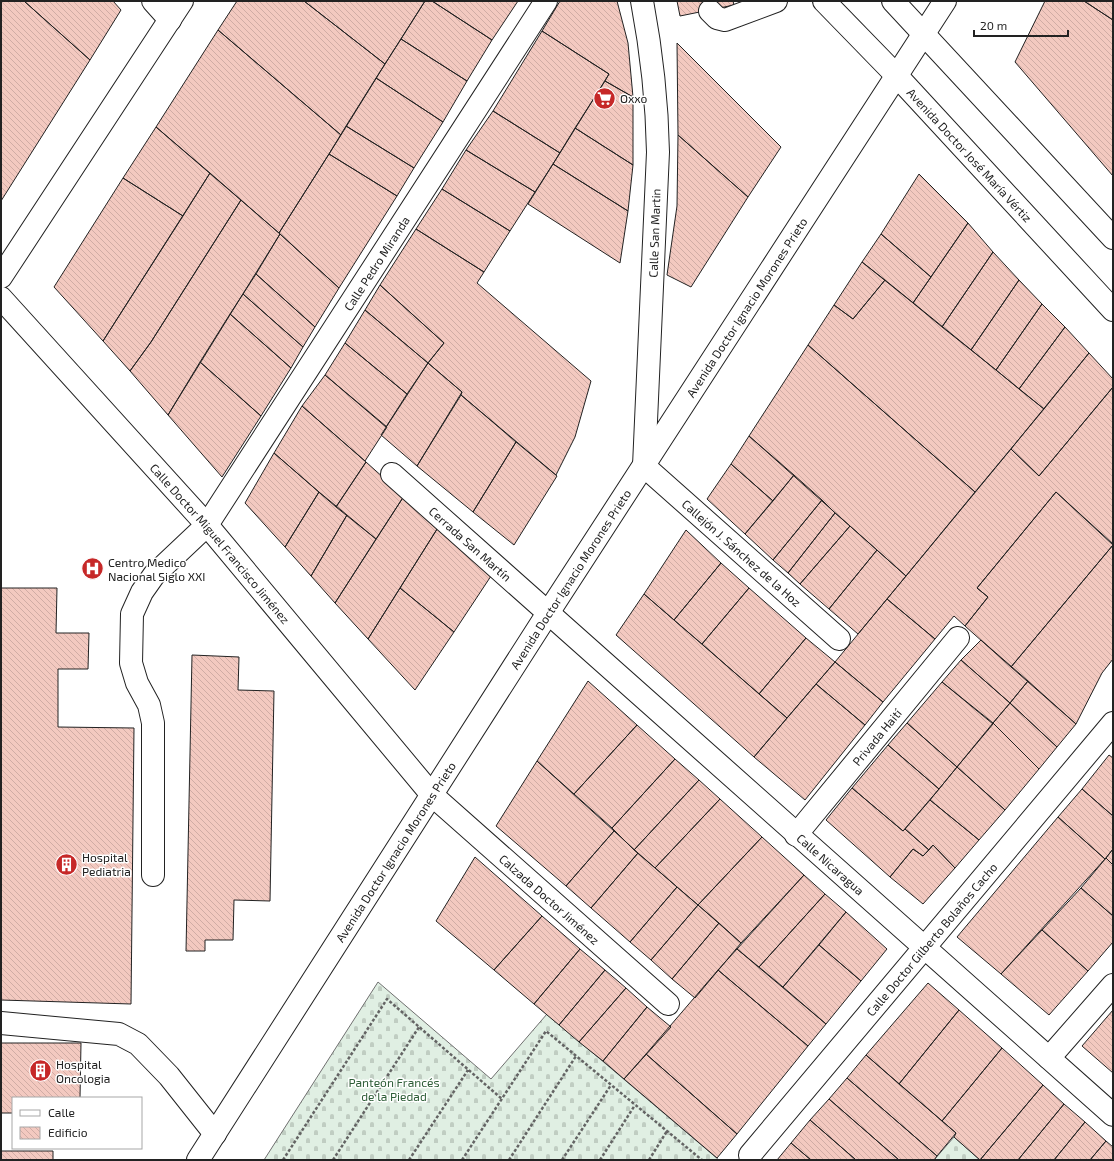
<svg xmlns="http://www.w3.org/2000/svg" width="1114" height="1161" font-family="'Exo 2',sans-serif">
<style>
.cemetery{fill:url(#cemetery-stones);stroke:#6f6f6f}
.building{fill:url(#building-back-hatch);stroke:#222}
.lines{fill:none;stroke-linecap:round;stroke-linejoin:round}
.minor-casing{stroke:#222;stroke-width:24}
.major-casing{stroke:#222;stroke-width:24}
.path{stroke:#646464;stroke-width:2.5;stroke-dasharray:3 2;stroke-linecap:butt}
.minor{stroke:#fff;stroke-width:22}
.major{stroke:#fff;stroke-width:22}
.labels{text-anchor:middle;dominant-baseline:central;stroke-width:3;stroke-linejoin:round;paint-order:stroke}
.poi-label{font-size:12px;fill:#222;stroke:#fff;text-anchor:start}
.street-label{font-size:12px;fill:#222;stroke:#fff}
.park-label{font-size:12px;fill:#2f5e38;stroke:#fff}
</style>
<defs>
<pattern id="cemetery-stones" width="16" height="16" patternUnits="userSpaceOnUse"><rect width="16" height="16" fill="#e0efe3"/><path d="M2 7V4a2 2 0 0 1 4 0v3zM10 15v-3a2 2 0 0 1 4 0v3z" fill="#c0cdc2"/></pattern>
<pattern id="building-back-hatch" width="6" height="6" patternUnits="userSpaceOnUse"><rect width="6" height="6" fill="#f3c9c0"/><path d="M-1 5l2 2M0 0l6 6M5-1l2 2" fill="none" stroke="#d0aca5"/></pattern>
</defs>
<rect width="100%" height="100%" fill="#fff"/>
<path class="cemetery" d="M378,982l113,97 56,-65 172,146h-455z
M954,1137l26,23h-46z"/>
<path class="building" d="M1,1h23l66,59 -89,141z
M24,1h89l8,9 -31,50z
M237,1h67l81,63 -44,71 -123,-105z
M304,1h121l-40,63z
M425,1h7l60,39 -25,41 -66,-42z
M432,1h86l-26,39z
M560,1h57l11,42 5,54 -28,-16 4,-7 -67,-43z
M677,1h56l1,4 -54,11z
M1045,1h39l29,19v156l-98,-114z
M1084,1h29v19z
M218,30l123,105 -62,98 -123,-106z
M542,31l67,43 -49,79 -67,-42z
M401,39l66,42 -24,41 -67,-44z
M677,43l104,104 -33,50 -70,-62z
M376,78l67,44 -29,46 -68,-42z
M605,81l28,16v68l-58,-37z
M493,111l67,42 -25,39 -69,-42z
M346,126l68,42 -17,28 -68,-42z
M156,127l54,46 -27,43 -60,-38z
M575,128l58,37 -5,46 -75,-47z
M678,135l70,62 -57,90 -24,-12 10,-69z
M466,150l69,42 -25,39 -68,-42z
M329,154l68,42 -58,92 -60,-55z
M553,164l75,47 -8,52 -92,-59z
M210,173l31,27 -90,142 -21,29 -27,-30z
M919,174l49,49 -37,54 -50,-43z
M123,178l60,38 -80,125 -49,-54z
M442,189l68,42 -26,41 -68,-43z
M241,200l39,34 -112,181 -38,-44 21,-29z
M968,223l25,29 -51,75 -29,-24z
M416,229l68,43 -7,11 114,98 -16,56 -19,38 -95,-80 1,-3 -34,-29 16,-20 -64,-58z
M280,234l59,54 -24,39 -59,-53z
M881,234l50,43 -18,26 -51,-41z
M993,252l26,28 -48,70 -29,-23z
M862,262l23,18 -32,39 -19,-14z
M256,274l59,53 -12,20 -60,-53z
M885,280l159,129 -69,83 -167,-147 26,-40 19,14z
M1019,280l23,24 -46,66 -25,-20z
M380,285l64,58 -16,20 -63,-53z
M243,294l60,53 -12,21 -61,-54z
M1042,304l23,23 -46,62 -23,-19z
M365,310l63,53 -21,31 -62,-51z
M230,314l61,54 -30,48 -61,-54z
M1065,327l24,26 -45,56 -25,-20z
M345,343l62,51 -21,33 -61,-52z
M808,345l167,147 -69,84 -157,-140z
M1089,353l24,26v8l-74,89 -28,-27z
M200,362l61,54 -39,61 -54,-62z
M428,363l34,29 -45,74 -36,-31z
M325,375l62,52 -22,34 -63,-55z
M1113,387v157l-57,-52 -79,96 11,9 -23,29 -11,-10 -19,23 -48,-40 124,-150 28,27z
M461,395l55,47 -43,70 -56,-46z
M302,406l64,56 -30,45 -62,-54z
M749,436l45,39 -21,26 -42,-37z
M516,442l41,34 -43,69 -41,-33z
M274,453l45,39 -34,55 -40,-44z
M366,462l38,34 -28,43 -40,-32z
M731,464l42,37 -28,33 -38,-35z
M794,475l28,25 -49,60 -28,-26z
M319,492l28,23 -36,61 -26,-29z
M1056,492l57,53 -102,122 -46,-41 23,-29 -11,-9z
M404,496l35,30 -71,113 -33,-36z
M822,500l13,13 -47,60 -15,-13z
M835,513l15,13 -50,58 -12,-11z
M347,515l29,24 -41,64 -24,-27z
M439,526l54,47 -39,59 -54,-44z
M850,526l27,24 -48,59 -29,-25z
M686,530l35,33 -47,57 -30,-26z
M1113,545v114l-11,14 -26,51 -65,-57z
M877,550l29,26 -48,58 -29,-25z
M721,563l28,25 -47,56 -28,-24z
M1,588h56l-1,45h33l-1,36h-30v58l76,1 -3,276 -130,-4z
M400,588l54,44 -39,58 -47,-51z
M749,588l57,50 -47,56 -57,-50z
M644,594l143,124 -33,39 -138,-122z
M887,599l48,40 -52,63 -48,-40z
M806,638l29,24 -48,56 -28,-24z
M981,640l47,41 -18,22 -49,-43z
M192,655l47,2 -1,33 36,1 -4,210 -36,-1 -1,40h-28v11h-19z
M961,660l49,43 -17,20 -51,-41z
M835,662l48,40 -18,23 -49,-41z
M588,681l49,44 -63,69 -37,-33z
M1028,681l48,43 -19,23 -47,-44z
M942,682l51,42 -36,43 -50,-44z
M816,684l49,41 -60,75 -51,-43z
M1010,703l47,44 -18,22 -46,-46z
M907,723l50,44 -18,22 -51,-44z
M993,723l46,46 -34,41 -48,-43z
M637,725l38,34 -63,69 -38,-34z
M888,745l51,44 -36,42 -51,-43z
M1109,755l4,3v58l-31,-27z
M675,759l24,21 -65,70 -22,-22z
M537,761l77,70 -48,55 -70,-60z
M957,767l48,43 -26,30 -49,-40z
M699,780l21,19 -65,69 -21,-18z
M852,788l51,43 2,-2 24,21 -6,6 -10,-7 -23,28 -64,-57z
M1082,789l31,27v33l-8,10 -47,-42z
M720,799l42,38 -64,68 -43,-37z
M930,800l49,40 -24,28 -22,-23 -4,5 -24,-21z
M1058,817l47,42 -104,115 -44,-37z
M614,831l24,22 -47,55 -25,-22z
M762,837l42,38 -63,68 -43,-38z
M933,845l22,23 -32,36 -33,-27 23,-28 10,7z
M1113,849v16l-7,-7z
M638,853l39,34 -47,55 -39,-34z
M475,857l67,59 -48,54 -58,-49z
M1106,858l7,7v51l-32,-28z
M804,875l21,19 -66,73 -22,-18z
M677,887l21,18 -47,55 -21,-18z
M1081,888l32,28v26l-25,29 -46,-41z
M825,894l21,18 -63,75 -24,-20z
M698,905l21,18 -47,56 -21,-19z
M846,912l41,37 -26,32 -42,-36z
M542,916l38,33 -46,55 -40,-34z
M719,923l22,20 -46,55 -23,-19z
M1042,930l46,41 -39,44 -48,-41z
M819,945l42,36 -35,43 -43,-37z
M580,949l25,21 -46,55 -25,-21z
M737,949l89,75 -18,22 -90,-76z
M605,970l21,18 -47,54 -20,-17z
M718,970l90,76 -71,88 -91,-80z
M928,983l31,27 -60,74 -33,-29z
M626,988l21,19 -44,54 -24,-19z
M647,1007l24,20 -47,52 -21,-18z
M959,1010l43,38 -60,73 -43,-37z
M1113,1010v63l-31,-27z
M1,1043h80l-1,55h-67v15h-12z
M1002,1048l41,37 -63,75 -26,-23 2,-4 -14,-12z
M646,1054l91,80 -20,24 -93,-79z
M866,1055l90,78 -19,23 -90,-78z
M847,1078l90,78 -3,4h-35l-70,-61z
M1043,1085l21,19 -46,56h-38z
M829,1099l70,61h-43l-46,-40z
M1064,1104l21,18 -31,38h-36z
M810,1120l46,40h-45l-20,-17z
M1085,1122l21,19 -16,19h-36z
M1106,1141l7,6v13h-23z
M791,1143l20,17h-34z
M1,1151h52v9h-52z"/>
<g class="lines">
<defs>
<g id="minor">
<path d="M153,1l17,19"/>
<path id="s1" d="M642,1c10,53 15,97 16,151l-14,314 195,173"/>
<path d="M710,11l7,7 8,2 51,-19"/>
<path d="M1,277l181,-276"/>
<path id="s2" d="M1,298l206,227 225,270 236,209"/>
<path id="s3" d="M392,474l721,641"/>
<path id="s4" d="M796,835l162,-197"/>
<path id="s5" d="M153,875v-152l-4,-18 -12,-22 -6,-20 1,-49 10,-22 12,-17 53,-50 339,-524"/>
<path d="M1,1023l118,11 19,10 31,32 46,58"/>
<path d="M1049,1058l64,-73"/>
<path id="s6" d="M750,1155l363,-432"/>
</g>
<g id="major">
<path id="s7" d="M824,1l72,74 217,235"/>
<path d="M893,1l220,237"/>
<path id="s8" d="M198,1160l350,-547 397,-612"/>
</g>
</defs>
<use href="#minor" class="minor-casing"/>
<use href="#major" class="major-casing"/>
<path class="path" d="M283,1160l104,-161 115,100
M333,1160l86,-133
M409,1160l59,-90
M462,1160l84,-129 156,129
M509,1160l67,-104
M562,1160l49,-75
M600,1160l35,-55
M649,1160l18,-29"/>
<use href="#minor" class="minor"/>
<use href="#major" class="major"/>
</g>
<defs>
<symbol id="supermarket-disc" viewBox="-11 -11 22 22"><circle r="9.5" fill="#c62828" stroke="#fff"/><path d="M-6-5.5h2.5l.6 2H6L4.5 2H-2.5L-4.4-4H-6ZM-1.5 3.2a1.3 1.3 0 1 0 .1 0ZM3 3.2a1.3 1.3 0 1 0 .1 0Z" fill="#fff"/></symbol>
<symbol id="hospital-disc" viewBox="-11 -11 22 22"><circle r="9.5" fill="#c62828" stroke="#fff"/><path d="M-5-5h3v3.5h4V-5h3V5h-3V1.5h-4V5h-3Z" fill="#fff"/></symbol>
<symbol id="building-disc" viewBox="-11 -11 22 22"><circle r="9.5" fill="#c62828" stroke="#fff"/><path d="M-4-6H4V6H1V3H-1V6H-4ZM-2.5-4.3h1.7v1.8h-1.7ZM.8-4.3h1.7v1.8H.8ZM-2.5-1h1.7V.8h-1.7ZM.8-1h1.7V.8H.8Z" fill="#fff"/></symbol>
</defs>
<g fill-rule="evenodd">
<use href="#supermarket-disc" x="592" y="86" width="25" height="25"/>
<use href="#hospital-disc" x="80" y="556" width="25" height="25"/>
<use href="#building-disc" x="54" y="852" width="25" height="25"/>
<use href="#building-disc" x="28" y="1058" width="25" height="25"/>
</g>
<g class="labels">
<g class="poi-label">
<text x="620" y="98">Oxxo</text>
<text x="108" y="562">Centro Medico<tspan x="108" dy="14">Nacional Siglo XXI</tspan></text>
<text x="82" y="857">Hospital<tspan x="82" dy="14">Pediatria</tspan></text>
<text x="56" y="1064">Hospital<tspan x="56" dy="14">Oncologia</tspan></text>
</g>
<g class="street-label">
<text stroke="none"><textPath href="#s7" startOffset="212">Avenida Doctor José María Vértiz</textPath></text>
<text transform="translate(654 233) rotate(-88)">Calle San Martin</text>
<text stroke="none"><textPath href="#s5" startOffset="695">Calle Pedro Miranda</textPath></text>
<text stroke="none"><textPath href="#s8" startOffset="1014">Avenida Doctor Ignacio Morones Prieto</textPath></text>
<text stroke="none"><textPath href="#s2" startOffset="329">Calle Doctor Miguel Francisco Jiménez</textPath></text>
<text stroke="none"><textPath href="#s3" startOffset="105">Cerrada San Martín</textPath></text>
<text stroke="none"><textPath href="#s1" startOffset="597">Callejón J. Sánchez de la Hoz</textPath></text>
<text stroke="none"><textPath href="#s8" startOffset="690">Avenida Doctor Ignacio Morones Prieto</textPath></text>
<text stroke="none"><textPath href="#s4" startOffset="127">Privada Haití</textPath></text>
<text stroke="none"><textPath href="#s8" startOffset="366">Avenida Doctor Ignacio Morones Prieto</textPath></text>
<text stroke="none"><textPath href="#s3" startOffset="587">Calle Nicaragua</textPath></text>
<text stroke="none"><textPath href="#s2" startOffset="815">Calzada Doctor Jiménez</textPath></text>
<text stroke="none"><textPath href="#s6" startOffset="282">Calle Doctor Gilberto Bolaños Cacho</textPath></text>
</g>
<g class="park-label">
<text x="394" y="1082">Panteón Francés<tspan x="394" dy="14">de la Piedad</tspan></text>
</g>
</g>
<rect width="1114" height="1161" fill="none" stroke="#222222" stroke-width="4"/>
<rect x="12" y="1097" width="130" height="52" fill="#ffffff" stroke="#a7a7a7"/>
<rect x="20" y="1110" width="20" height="6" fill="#ffffff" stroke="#a7a7a7"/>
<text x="48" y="1117" font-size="12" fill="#222222">Calle</text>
<rect x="20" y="1127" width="20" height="12" fill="url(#building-back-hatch)" stroke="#a7a7a7"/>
<text x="48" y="1137" font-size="12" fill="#222222">Edificio</text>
<path d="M974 30v6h94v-6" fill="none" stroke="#222222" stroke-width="2"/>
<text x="980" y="30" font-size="12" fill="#222222" stroke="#ffffff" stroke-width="3" paint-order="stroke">20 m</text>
</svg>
